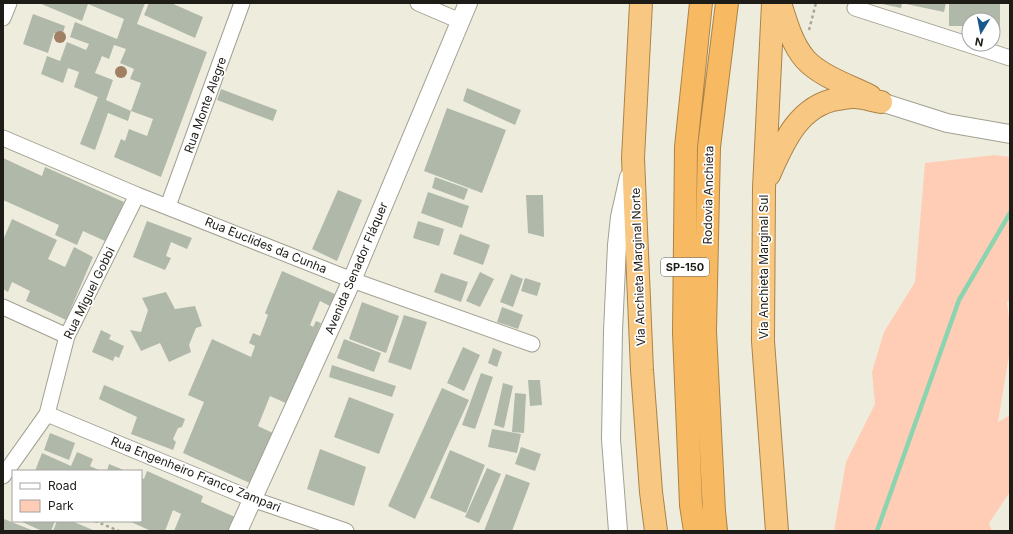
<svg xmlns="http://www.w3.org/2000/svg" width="1013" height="534" font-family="Inter,sans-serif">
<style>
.green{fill:#ffcdb6}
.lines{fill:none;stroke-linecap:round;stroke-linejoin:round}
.stream{stroke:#8cd4b0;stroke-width:4.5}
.building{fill:#b0b8aa}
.minor-casing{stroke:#a2a092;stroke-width:17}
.tertiary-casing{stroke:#a2a092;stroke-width:20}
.trunk-casing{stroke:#ab8348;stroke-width:24}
.motorway-casing{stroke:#ab8348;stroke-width:24}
.path{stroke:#a7a69a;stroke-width:2.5;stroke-dasharray:3 3;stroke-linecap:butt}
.minor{stroke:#fff;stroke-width:15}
.tertiary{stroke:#fff;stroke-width:18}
.trunk{stroke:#f8c882;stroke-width:22}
.motorway{stroke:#f7ba63;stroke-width:22}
.tree{fill:#a07f65}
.labels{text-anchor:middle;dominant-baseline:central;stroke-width:3.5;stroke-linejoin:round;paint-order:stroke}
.shield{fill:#fff;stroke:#61605d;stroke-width:1}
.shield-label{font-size:11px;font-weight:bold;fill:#1d1c17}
.street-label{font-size:12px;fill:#1d1c17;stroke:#fff}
</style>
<rect width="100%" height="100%" fill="#eeeddd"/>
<path class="green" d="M995,155l15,2v143l-3,2 3,23v25l-12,72 12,-7v77l-21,31 3,8h-158l12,-69 29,-58 -3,-32 12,-40 31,-50 10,-119z"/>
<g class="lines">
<path class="stream" d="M877,531l82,-231 51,-87"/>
</g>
<path class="building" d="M39,3h106l-8,21 70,28 -46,125 -47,-20 7,-18 4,2 4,-12 18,7 6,-17 -22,-8 10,-28 -11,-4 4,-10 -14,-6 6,-14 -12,-4 -5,14 -7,-3 -7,17 18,7 -7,20 25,11 -3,10 -20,-8 -13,37 -15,-6 18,-47 -24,-10 5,-15 -11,-4 -5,15 -22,-9 6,-18 13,5 7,-19 19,8 3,-6 -19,-7 5,-15 42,17 7,-20 -36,-15 -6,17z
M149,3h22l32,14 -8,21 -51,-23z
M877,3h25l-1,5z
M906,3h40l-2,9 -38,-8z
M949,3h51v31h-7v-14h-24v6h-20z
M33,14l32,12 -3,10 -8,-3 -6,20 -25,-9z
M467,88l54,22 -6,15 -52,-24z
M221,89l56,21 -4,11 -56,-21z
M447,108l59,22 -24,63 -58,-22z
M3,158l39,18 3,-9 79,35 -17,40 -24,-11 -6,14 -22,-10 4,-10 -56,-25z
M435,177l33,12 -4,11 -32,-12z
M338,190l24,10 -25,61 -25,-12z
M428,192l41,14 -7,22 -41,-15z
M526,195h17l1,42 -16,-4z
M12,219l45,21 -9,19 17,8 9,-20 19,10 -27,63 -40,-19 4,-10 -18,-9 -4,10 -5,-3v-49z
M147,221l45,17 -5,11 -16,-7 -5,14 5,2 -6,12 -32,-13z
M418,221l26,8 -5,17 -26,-8z
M460,234l30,11 -7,20 -30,-11z
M282,271l53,23 -5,12 -10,-5 -10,24 3,2 3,-6 5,2 -33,81 -18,-8 -12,30 15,7 -21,51 -69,-31 21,-51 -16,-7 24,-56 39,18 4,-11 -6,-3 4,-10 7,3 8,-21 -3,-2z
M480,272l14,7 -14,28 -14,-6z
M441,273l27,9 -7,20 -27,-10z
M511,274l12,5 -10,28 -13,-5z
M525,278l16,5 -4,13 -16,-5z
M166,292l9,17 20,-3 7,20 -6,2 -7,17 2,7 -22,10 -9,-19 -19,8 -11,-21 11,2 7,-22 -6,-12z
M362,302l37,14 -13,37 -37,-14z
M502,307l21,8 -5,14 -21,-7z
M404,315l23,7 -16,48 -23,-8z
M101,330l10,5 -2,4 15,7 -5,12 -4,-2 -2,5 -21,-9z
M344,339l37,14 -7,19 -37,-14z
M463,347l17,8 -16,36 -17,-8z
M493,348l9,4 -5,15 -9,-4z
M332,365l64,21 -4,11 -63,-20z
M481,373l12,4 -18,52 -13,-4z
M528,380h12l2,25 -12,1z
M503,383l10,3 -9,42 -10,-3z
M104,385l81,34 -3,8 -4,1 -5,11 3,3 -3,8 -42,-16 6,-17 -38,-18z
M442,388l27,12 -54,119 -27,-13z
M515,393l11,1 -2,39 -12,-1z
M349,397l45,17 -15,40 -45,-17z
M492,429l29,5 -4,19 -29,-6z
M50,433l25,10 -6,17 -25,-10z
M521,447l20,7 -6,17 -20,-7z
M320,449l46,18 -12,39 -47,-17z
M450,450l35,15 -19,48 -36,-15z
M77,452l16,7 -3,7 11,5h-66l7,-18 29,13z
M109,464l17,7h-19z
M487,468l14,6 -22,49 -14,-6z
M147,471l56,25 -2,6 34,15 -6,14h-55l7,-17 -8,-4 -8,21h-14l-22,-10h12v-43l3,1z
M506,474l24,9 -18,48h-28z
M4,519l30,12h-31z
M20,521h35l-4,10h-9z
M57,521h15l23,10h-42z"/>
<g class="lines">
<defs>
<path id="minor" d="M418,3l42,18
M855,8l155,50
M3,18l6,-15
M3,138l134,57 215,85 180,64
M168,206l74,-203
M3,307l64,29
M47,414l205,85 94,32
M3,476l44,-62 20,-78 70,-141"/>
<path id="tertiary" d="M881,102l66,21 63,11
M238,531l114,-251 116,-277
M618,531l-7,-92 2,-108 4,-86 3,-28 9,-40"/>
<path id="trunk" d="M641,3l-8,155 9,212 9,122 5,39
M773,3l-9,185 -1,153 14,190
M780,3c6,19 12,41 25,56 15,17 45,27 65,37
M769,175c14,-32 30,-70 69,-76 8,-2 17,-3 25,-1 6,1 12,3 18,4"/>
<path id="motorway" d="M695,531l-4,-26 -7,-172 2,-186 15,-144
M716,531l-2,-20 -9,-180 4,-184 18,-144"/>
</defs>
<use href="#minor" class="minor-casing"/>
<use href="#tertiary" class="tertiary-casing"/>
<use href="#trunk" class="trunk-casing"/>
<use href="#motorway" class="motorway-casing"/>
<path class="path" d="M809,30l7,-27
M95,521l24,10"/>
<use href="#minor" class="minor"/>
<use href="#tertiary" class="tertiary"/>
<use href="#trunk" class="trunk"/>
<use href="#motorway" class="motorway"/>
</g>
<g class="tree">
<circle cx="60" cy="37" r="6"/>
<circle cx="121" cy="72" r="6"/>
</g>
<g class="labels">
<rect class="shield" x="661" y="258" width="48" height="18" rx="3"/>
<g class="shield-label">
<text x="685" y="267">SP-150</text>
</g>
<g class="street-label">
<text transform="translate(205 105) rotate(-70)">Rua Monte Alegre</text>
<text transform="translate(708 195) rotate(-89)">Rodovia Anchieta</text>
<text transform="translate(266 245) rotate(22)">Rua Euclides da Cunha</text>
<text transform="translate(638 267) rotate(-92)">Via Anchieta Marginal Norte</text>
<text transform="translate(763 267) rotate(-90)">Via Anchieta Marginal Sul</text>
<text transform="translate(356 268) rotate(-67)">Avenida Senador Fláquer</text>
<text transform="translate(89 293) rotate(-64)">Rua Miguel Gobbi</text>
<text transform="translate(196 474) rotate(22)">Rua Engenheiro Franco Zampari</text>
</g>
</g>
<rect width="1013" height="534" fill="none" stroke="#1d1c17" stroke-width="8"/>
<rect x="12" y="470" width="130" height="52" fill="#ffffff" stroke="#a5a4a2"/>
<rect x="20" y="483" width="20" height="6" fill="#ffffff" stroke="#a5a4a2"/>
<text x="48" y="490" font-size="12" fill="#1d1c17">Road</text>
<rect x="20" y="500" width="20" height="12" fill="#ffcdb6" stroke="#a5a4a2"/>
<text x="48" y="510" font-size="12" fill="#1d1c17">Park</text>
<g transform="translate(981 32) rotate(190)"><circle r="19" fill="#ffffff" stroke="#a5a4a2"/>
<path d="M0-3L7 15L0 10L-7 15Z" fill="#19588e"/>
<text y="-6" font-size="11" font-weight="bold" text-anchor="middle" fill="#1d1c17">N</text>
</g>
</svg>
